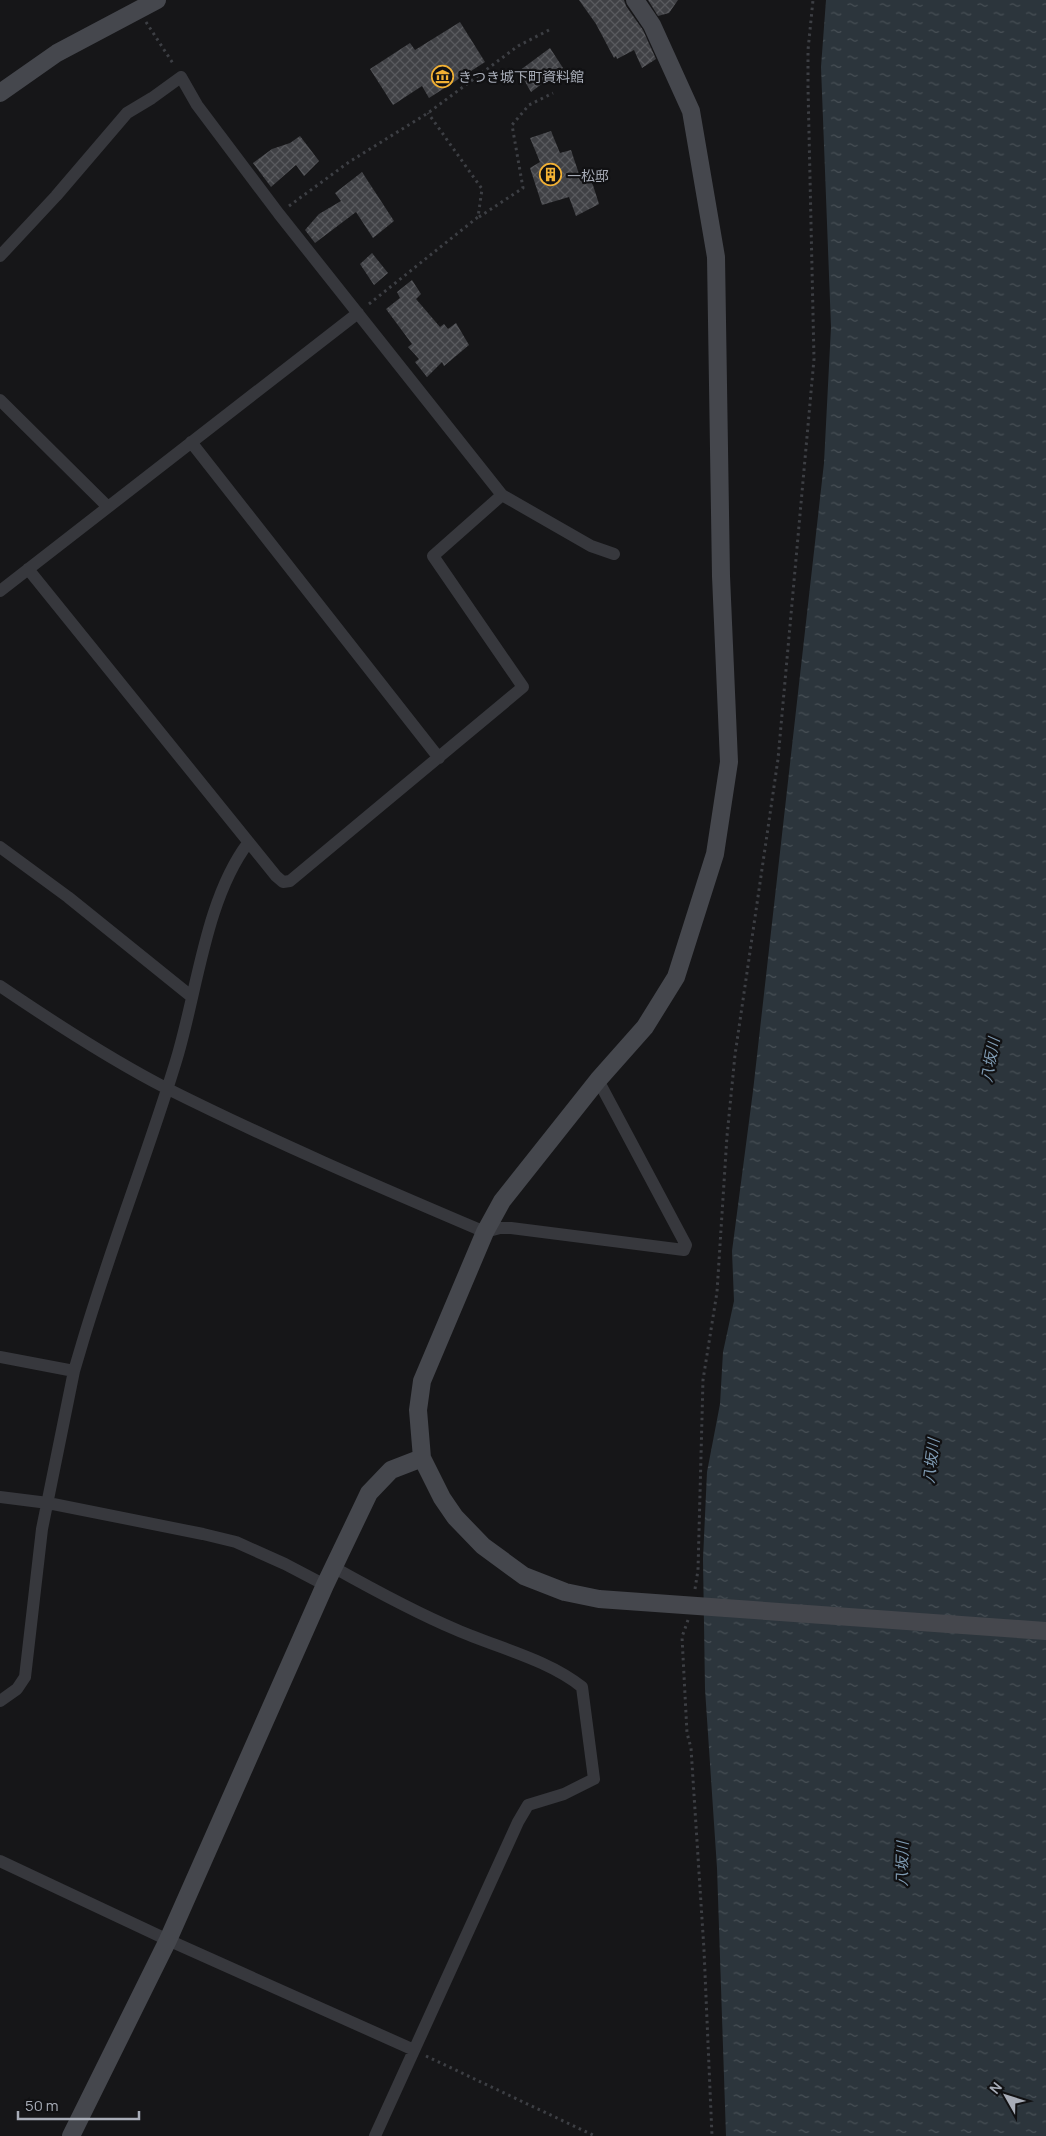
<svg xmlns="http://www.w3.org/2000/svg" width="1046" height="2136" font-family="Manrope,'Noto Sans JP',sans-serif">
<style>
.water{fill:url(#water-ripples)}
.building{fill:url(#building-cross-hatch)}
.lines{fill:none;stroke-linecap:round;stroke-linejoin:round}
.path{stroke:#3d3f44;stroke-width:3;stroke-dasharray:2.5 4;stroke-linecap:butt}
.street{stroke:#37383d;stroke-width:12}
.secondary{stroke:#45474d;stroke-width:18}
.labels{text-anchor:middle;dominant-baseline:central;stroke-width:4.5;stroke-linejoin:round;paint-order:stroke}
.poi-label{font-size:14px;fill:#a8adb8;stroke:#111113;text-anchor:start}
.water-label{font-size:15px;font-style:italic;fill:#7f9bb3;stroke:#111113}
</style>
<defs>
<pattern id="water-ripples" width="26" height="14" patternUnits="userSpaceOnUse" patternTransform="scale(1.25)"><rect width="26" height="14" fill="#2c353c"/><path d="M2 4q2-2 4 0t4 0M15 11q2-2 4 0t4 0" fill="none" stroke="#485056"/></pattern>
<pattern id="building-cross-hatch" width="8" height="8" patternUnits="userSpaceOnUse" patternTransform="scale(1.25)"><rect width="8" height="8" fill="#404145"/><path d="M0 0l8 8M0 8l8-8" fill="none" stroke="#595a5e"/></pattern>
</defs>
<rect width="100%" height="100%" fill="#161618"/>
<path class="water" d="M826,0h220v2136h-320l-9,-268 -12,-179 -2,-130 4,-87 13,-68 3,-52 11,-51 -2,-50 21,-160 71,-628 7,-136 -10,-260z"/>
<path class="building" d="M579,0h45l2,6 17,24 13,29 -14,9 -8,-18 -17,9 -1,-3 -2,2 -18,-34z
M648,0h30l-9,13 -11,3z
M460,22l25,40 -56,36 -7,-12 -29,19 -23,-36 40,-26 5,7z
M550,48l13,20 -32,24 -12,-21z
M551,131l9,22 11,-3 10,30 10,-1 8,25 -23,12 -7,-19 -27,8 -12,-37 10,-6 -10,-24z
M300,136l19,25 -15,15 -8,-11 -25,22 -18,-24 19,-14 18,-6z
M362,172l32,49 -21,17 -17,-26 -41,31 -10,-13 14,-16 22,-13 -6,-8z
M372,253l16,20 -14,12 -14,-21z
M412,280l9,14 -5,5 24,28 4,-3 4,5 8,-6 13,22 -25,21 -2,-4 -15,15 -12,-15 4,-3 -11,-12 4,-3 -26,-35 14,-11 -3,-6z"/>
<g class="lines">
<path class="path" d="M146,22l28,43
M289,206l60,-44 79,-49 90,-67 31,-16
M479,217l44,-29 -11,-63 17,-20 24,-12
M369,304l109,-87 4,-28 -54,-76
M695,1589l3,-19 5,-190 14,-88 10,-156 8,-81 43,-296 36,-400 -6,-272v-37l5,-50
M688,1620l-6,17 5,96 4,15 13,202 8,186
M426,2056l169,80"/>
<path class="street" d="M0,256l56,-60 71,-83 25,-15 29,-21 16,28 82,109 223,281 89,51 23,8
M0,400l107,106
M191,442l248,316
M28,569l248,307 7,6 7,-1 233,-194 -90,-131 69,-61
M0,591l358,-278
M0,847l68,50 124,100
M0,986c53,36 111,74 168,103 104,52 211,98 317,143l15,-4h11l173,22 2,-5 -88,-165
M0,1357l74,14
M0,1497l48,6 155,31 33,8 49,22 40,21
M333,1567c41,23 81,45 124,63 41,18 90,29 125,57l12,92 -30,15 -36,11 -10,17 -143,314
M0,1701l17,-12 8,-12 17,-148 32,-158 8,-27c28,-95 65,-188 94,-283 21,-68 29,-161 72,-218
M0,1861l168,79 246,110"/>
<path class="secondary" d="M635,0l17,25 39,86 25,146 5,319 8,186 -14,92 -39,123 -31,50 -47,53 -96,121 -17,31 -63,149 -4,29 4,48 20,40 13,19 28,29 41,30 41,16 34,7 447,32
M0,93l57,-40 100,-53
M71,2136l97,-196 157,-355 44,-92 22,-23 31,-12"/>
</g>
<defs>
<symbol id="museum-ring" viewBox="-11 -11 22 22"><circle r="9.5" fill="#111113" stroke="#f2b134" stroke-width="1.5"/><path d="M0-6L6-3V-2H-6V-3ZM-5-1h2V3h-2ZM-1-1h2V3h-2ZM3-1h2V3H3ZM-6 4H6V6H-6Z" fill="#f2b134"/></symbol>
<symbol id="building-ring" viewBox="-11 -11 22 22"><circle r="9.5" fill="#111113" stroke="#f2b134" stroke-width="1.5"/><path d="M-4-6H4V6H1V3H-1V6H-4ZM-2.5-4.3h1.7v1.8h-1.7ZM.8-4.3h1.7v1.8H.8ZM-2.5-1h1.7V.8h-1.7ZM.8-1h1.7V.8H.8Z" fill="#f2b134"/></symbol>
</defs>
<g fill-rule="evenodd">
<use href="#museum-ring" x="430" y="64" width="25" height="25"/>
<use href="#building-ring" x="538" y="162" width="25" height="25"/>
</g>
<g class="labels">
<g class="poi-label">
<text x="458" y="76">きつき城下町資料館</text>
<text x="567" y="175">一松邸</text>
</g>
<g class="water-label">
<text transform="translate(990 1060) rotate(-80)">八坂川</text>
<text transform="translate(931 1461) rotate(-83)">八坂川</text>
<text transform="translate(902 1864) rotate(-89)">八坂川</text>
</g>
</g>
<g transform="translate(1006 2096) rotate(309)" stroke="#111113" stroke-width="4" paint-order="stroke">
<path d="M0-4L9 19L0 12L-9 19Z" fill="#a8adb8"/>
<text y="-8" font-size="14" font-weight="bold" text-anchor="middle" fill="#a8adb8">N</text>
</g>
<path d="M18 2111v8h121v-8" fill="none" stroke="#a8adb8" stroke-width="2.5"/>
<text x="25" y="2111" font-size="15" fill="#a8adb8" stroke="#111113" stroke-width="4" paint-order="stroke">50 m</text>
</svg>
